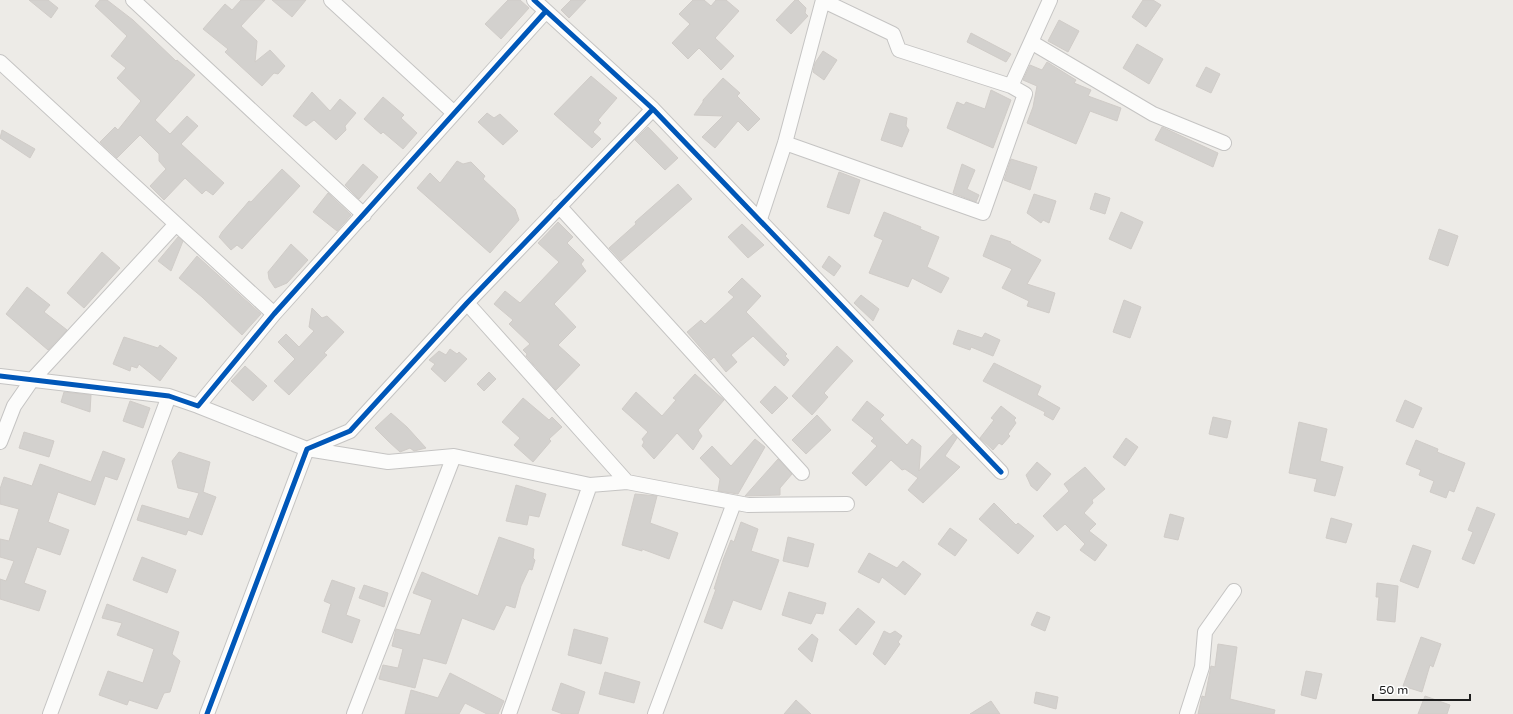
<svg xmlns="http://www.w3.org/2000/svg" width="1513" height="714" font-family="'Varela Round',sans-serif">
<style>
.building{fill:#d3d1ce;stroke:#d0ccc8}
.lines{fill:none;stroke-linecap:round;stroke-linejoin:round}
.minor-casing{stroke:#c5c4c3;stroke-width:16}
.minor{stroke:#fcfcfb;stroke-width:14}
.cycleway-casing{stroke:#fff;stroke-width:8}
.cycleway{stroke:#0057b8;stroke-width:5}
</style>
<rect width="100%" height="100%" fill="#edebe7"/>
<path class="building" d="M29,0h19l10,8 -7,10z
M100,0h7l26,20 43,41 1,-1 18,15 -40,45 15,14 17,-18 11,10 -17,18 43,39 -11,12 -7,-5 -4,4 -17,-16 -21,22 -14,-14 16,-17 -7,-8v-7l-19,-19 -23,23 -17,-16 15,-15 3,3 23,-29 -24,-23 9,-10 -15,-12 16,-20 -32,-30z
M241,0h24l-24,26 16,15 -2,21 15,-12 15,16 -7,8 -4,-1 -12,13 -37,-34 3,-3 -25,-20 22,-25 7,6z
M272,0h34l-14,17z
M508,0h12l9,8 -28,31 -16,-15z
M571,0h15l-17,18 -8,-8z
M693,0h11l7,6 5,-6h10l13,11 -24,27 19,18 -13,14 -22,-22 -11,11 -16,-16 18,-19 -11,-10z
M795,0h3l8,8 -1,5 3,3 -17,18 -15,-14z
M1143,0h10l8,5 -15,22 -14,-10z
M1059,20l20,11 -11,21 -20,-11z
M971,33l40,21 -5,8 -39,-20z
M1137,44l26,15 -14,25 -26,-16z
M823,51l14,9 -13,20 -11,-8 2,-9z
M1047,62l29,18 -2,3 17,7 -3,6 33,12 -4,13 -27,-10 -14,33 -49,-21 6,-16 4,-21 -14,-6 7,-15 12,5z
M1206,67l14,7 -9,19 -15,-7z
M591,76l26,22 -19,22 3,3 -8,9 8,7 -9,9 -38,-34z
M723,78l17,15 -3,3 23,23 -12,12 -10,-10 -23,27 -13,-11 21,-21 -29,-1 9,-13v-2z
M991,90l20,10 -18,48 -46,-20 10,-26 7,3 2,-3 19,7z
M312,92l18,19 10,-12 16,14 -11,13 1,4 -10,10 -22,-20 -8,6 -13,-10z
M383,97l21,18 -3,3 16,15 -14,16 -20,-17 -2,2 -17,-15z
M487,113l7,5 6,-4 18,17 -15,14 -25,-23z
M890,113l17,5 -1,8 3,4 -7,17 -21,-7z
M648,127l30,31 -13,12 -30,-30z
M1162,127l56,26 -5,14 -58,-27z
M2,130l33,19 -5,9 -30,-20z
M1011,159l26,8 -7,23 -26,-10z
M457,161l6,3 8,-2 14,14 -2,3 32,30 4,11 -29,33 -73,-65 13,-15 10,10z
M363,164l15,13 -19,22 -14,-14z
M962,164l13,6 -8,19 12,6 -3,7 -23,-9z
M282,169l18,17 -58,63 -5,-4 -6,5 -12,-13 3,-5 22,-25 5,-6 2,1z
M839,172l21,8 -11,34 -22,-7z
M678,184l14,15 -71,62 -12,-13 27,-24 -1,-2z
M328,193l23,22 -14,16 -24,-19z
M1095,193l15,5 -5,16 -15,-5z
M1034,194l22,7 -7,22 -6,-3 -2,3 -14,-10z
M884,212l37,15 -1,2 19,8 -12,30 22,11 -8,15 -29,-15 -4,9 -39,-14 14,-33 -9,-4z
M1121,212l22,10 -12,27 -22,-10z
M558,222l15,15 -6,6 17,17 -3,4 5,7 -32,33 22,23 -18,18 22,20 -24,25 -30,-34 1,-2 -4,-4 7,-6 -21,-20 4,-4 -19,-16 11,-13 15,12 39,-41 -21,-19z
M742,224l22,21 -16,13 -20,-21z
M1439,229l19,7 -10,30 -19,-7z
M991,235l20,7 -1,1 31,17 -14,24 28,9 -6,20 -22,-7 2,-5 -27,-13 10,-19 -29,-13z
M178,237l5,4 -12,30 -13,-10z
M291,244l17,16 -21,23 -12,5 -6,-9 -1,-7z
M102,252l18,16 -36,40 -17,-15z
M197,256l64,58 -19,21 -40,-38 -23,-19z
M829,256l12,10 -7,10 -12,-9z
M742,278l19,18 -15,16 41,42 -2,2 4,4 -5,6 -31,-30 -22,19 6,7 -11,10 -12,-15 -3,3 -24,-28 14,-12 4,4 29,-27 -6,-5z
M27,287l23,18 -6,7 23,18 -19,20 -42,-36z
M861,295l18,14 -6,12 -19,-18z
M1124,300l17,7 -11,31 -17,-6z
M312,308l10,10 5,-2 17,16 -20,21 3,2 -38,40 -15,-14 21,-22 -17,-17 8,-8 13,13 15,-16 -5,-4z
M958,330l24,8 3,-5 15,7 -7,16 -22,-9 -1,3 -17,-6z
M124,337l34,11 2,-3 17,13 -17,23 -21,-17 -2,4 -6,-2 -1,5 -17,-7z
M837,346l16,15 -29,32 4,4 -16,18 -20,-19z
M450,349l7,5 2,-2 8,7 -22,23 -14,-13 4,-5 -6,-4 10,-9 7,4z
M994,363l47,23 -4,9 23,13 -7,12 -9,-5 1,-3 -62,-31z
M245,366l22,20 -14,15 -22,-20z
M489,372l7,7 -12,12 -7,-7z
M695,374l29,26 -26,30 4,6 -9,14 -16,-17 -23,26 -12,-13 2,-4 -2,-3 6,-7 -26,-23 14,-17 26,24 14,-16 -3,-2z
M775,386l13,12 -16,16 -12,-12z
M64,392l27,3 -1,17 -29,-10z
M523,398l26,22 3,-3 10,10 -13,12 2,2 -18,21 -19,-17 6,-7 -18,-16z
M1405,400l17,8 -9,20 -17,-7z
M130,401l20,7 -7,20 -20,-7z
M867,401l17,14 -4,4 27,26 5,-6 9,7 -2,25 34,-37 4,4 -12,18 15,11 -37,36 -15,-13 10,-12 -13,-9 -3,1 -11,-10 -25,26 -14,-13 25,-27 -6,-5 3,-3 -22,-18z
M1001,406l15,12 -2,2 2,3 -8,11 2,2 -8,9 -3,-2 -6,7 -13,-12 14,-18 -3,-2z
M391,413l16,14 19,21 -12,3 -4,-3 -10,4 -12,-11 -13,-13z
M817,415l14,15 -25,24 -14,-14z
M1213,417l18,4 -4,17 -18,-4z
M1299,422l28,7 -7,32 23,6 -8,29 -21,-5 3,-12 -28,-6z
M24,432l30,9 -5,16 -30,-9z
M1126,438l12,9 -13,19 -12,-9z
M755,439l10,8 -27,47 -20,-3 2,-12 -20,-21 12,-12 19,20z
M1416,440l22,9 -1,3 28,11 -11,29 -5,-2 -3,8 -16,-6 4,-11 -15,-6 2,-5 -15,-6z
M103,451l22,8 -8,21 -12,-4 -10,29 -37,-13 -10,30 21,8 -9,25 -23,-8 -13,36 22,8 -7,20 -39,-12v-20l6,2 8,-20 -14,-4v-18l9,2 10,-32 -19,-5v-15l4,-12 28,9 8,-22 51,18z
M179,452l31,10 -7,30 13,5 -14,38 -14,-5 -2,5 -49,-15 5,-15 47,14 10,-26 -21,-5 -6,-27z
M778,459l14,15 -12,14v7l-35,1z
M1037,462l14,12 -14,17 -6,-5 -5,-11z
M1085,467l20,22 -13,11 1,3 -9,10 12,11 -7,7 18,14 -12,16 -15,-11 5,-6 -20,-20 -8,7 -14,-15 26,-25 -5,-7z
M516,485l30,9 -7,23 -10,-2 -2,10 -21,-4z
M635,494l22,2 -7,27 28,10 -9,26 -27,-10v2l-20,-6z
M994,503l22,22 2,-2 16,13 -16,18 -39,-35z
M1477,507l18,7 -21,50 -12,-5 11,-27 -5,-2z
M1170,514l14,4 -6,22 -14,-3z
M1331,518l21,6 -6,19 -20,-5z
M741,522l17,7 -7,22 28,9 -18,50 -28,-10 -11,29 -18,-7 12,-33h-2l9,-29 8,-20 3,2z
M950,528l17,12 -12,16 -17,-12z
M499,537l35,12 -1,9 2,2 -3,10 -3,-1 -8,17 -6,22 -9,-3 -12,25 -32,-12 -16,46 -23,-6 -8,30 -36,-9 4,-14 15,3 5,-19 -11,-3 4,-17 24,6 12,-35 -19,-7 9,-21 56,24z
M788,537l26,7 -6,23 -25,-6z
M1413,545l18,6 -13,37 -18,-7z
M869,553l28,15 6,-7 18,13 -16,21 -23,-18 -3,6 -21,-11z
M142,557l34,13 -9,23 -34,-13z
M332,580l23,8 -9,27 14,5 -8,23 -30,-11 9,-28 -7,-3z
M1377,583l21,3 -3,36 -18,-2 2,-23h-3z
M364,585l24,8 -4,14 -25,-9z
M789,592l37,11 -3,11 -7,-1 -5,11 -29,-9z
M107,604l72,28 -7,22 8,7 -10,31 -6,1 -7,16 -28,-9 -2,5 -28,-10 9,-24 35,12 11,-34 -37,-14 5,-12 -20,-5z
M858,608l17,14 -19,23 -17,-15z
M1037,612l13,5 -5,14 -14,-6z
M574,629l34,9 -7,26 -33,-9z
M884,631l6,3 5,-3 7,5 -4,6 2,2 -15,21 -12,-11z
M812,634l6,5 -6,23 -14,-13z
M1421,637l20,7 -8,23 -3,-2 -8,27 -19,-6z
M1218,644l19,3 -7,52 45,11 -1,4h-76l4,-18 3,1 6,-31 4,1z
M1306,671l16,3 -6,25 -15,-4z
M605,672l35,10 -6,21 -35,-9z
M450,673l54,28 -6,13h-11l-22,-11 -6,11h-54l6,-24 27,8z
M561,683l24,9 -7,22h-15l-11,-4z
M1036,692l22,5 -2,12 -22,-6z
M1425,696l25,9 -3,9h-29z
M796,700l15,14h-27z
M991,701l9,13h-30z"/>
<g class="lines">
<defs>
<path id="minor" d="M133,0l231,215
M331,0l123,113
M534,0l119,109 348,363
M1031,42l122,72 71,29
M0,62l274,252
M1011,86l39,-86
M785,143l198,70 42,-119 -14,-8 -112,-36 -6,-16 -65,-31 -6,2
M559,206l243,267
M760,219l25,-76 38,-143
M467,303l160,179
M0,376l169,20 29,10 76,-92 272,-303
M198,406l109,43 81,13 66,-6 -100,258
M0,442l14,-36 18,-26 144,-156
M454,456l136,29 -81,229
M590,485l37,-3 121,23 99,-1
M50,714l119,-318
M207,714l100,-265 43,-18 117,-128 186,-194
M655,714l79,-211
M1187,714l15,-47 3,-35 29,-41"/>
</defs>
<use href="#minor" class="minor-casing"/>
<use href="#minor" class="minor"/>
<defs>
<path id="cycleway" d="M534,0l119,109 348,363
M0,376l169,20 29,10 76,-92 272,-303
M207,714l100,-265 43,-18 117,-128 186,-194"/>
</defs>
<use href="#cycleway" class="cycleway-casing"/>
<use href="#cycleway" class="cycleway"/>
</g>
<path d="M1373 694v6h97v-6" fill="none" stroke="#1e1e1e" stroke-width="2"/>
<text x="1379" y="694" font-size="12" fill="#1e1e1e" stroke="#ffffff" stroke-width="3" paint-order="stroke">50 m</text>
</svg>
